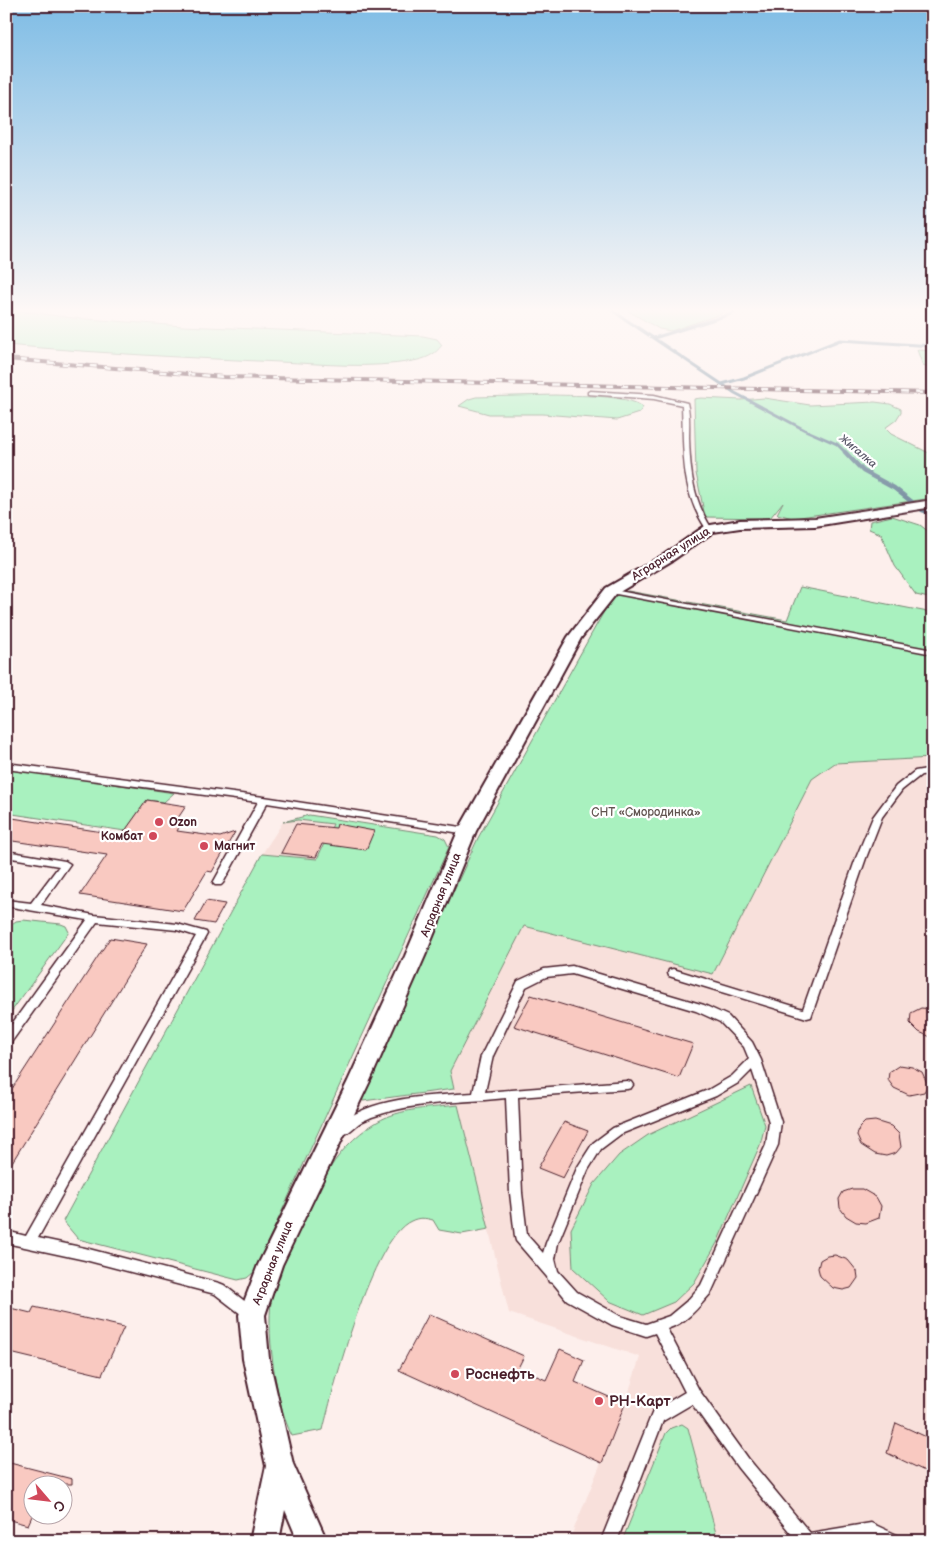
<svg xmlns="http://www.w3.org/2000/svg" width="939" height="1547" font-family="'Balsamiq Sans',sans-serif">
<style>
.built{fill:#f8e0db}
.green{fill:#a9f1bf;stroke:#7a8875}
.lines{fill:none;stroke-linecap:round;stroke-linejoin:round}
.stream-far1{stroke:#6a8498;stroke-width:3}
.stream{stroke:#6a8498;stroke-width:4.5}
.building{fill:#f9c9c1;stroke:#4a1f2b}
.lane-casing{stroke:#4a1f2b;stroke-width:3}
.street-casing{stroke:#4a1f2b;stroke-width:4}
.lane{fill:#fff;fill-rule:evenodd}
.street{fill:#fff;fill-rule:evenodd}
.rail-casing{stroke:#4a1f2b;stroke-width:4}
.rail{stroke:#fff;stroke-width:2.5;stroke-dasharray:7;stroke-linecap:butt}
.poi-dot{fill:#d1495b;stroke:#fff;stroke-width:2}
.labels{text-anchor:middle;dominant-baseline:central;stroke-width:4.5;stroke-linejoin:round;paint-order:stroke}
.far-water-label{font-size:11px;font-style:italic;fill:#5d5a6b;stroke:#fff}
.street-label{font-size:12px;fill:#4a1f2b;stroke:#fff}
.park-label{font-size:12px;fill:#625450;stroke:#fff}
.poi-label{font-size:12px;font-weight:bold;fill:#4a1f2b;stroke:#fff;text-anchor:start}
.near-poi-label{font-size:15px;font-weight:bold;fill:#4a1f2b;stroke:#fff;text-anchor:start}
</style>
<rect width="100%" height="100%" fill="#fdefec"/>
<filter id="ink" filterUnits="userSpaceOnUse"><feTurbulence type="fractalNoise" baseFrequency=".02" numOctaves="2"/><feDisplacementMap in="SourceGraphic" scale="10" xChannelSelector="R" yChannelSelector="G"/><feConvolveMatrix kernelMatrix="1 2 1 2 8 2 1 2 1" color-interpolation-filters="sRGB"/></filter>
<g filter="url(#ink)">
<path class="built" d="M933,758v783h-364l56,-137 15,-47 -131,-44 -59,-242 74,-145 189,47 99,-194 23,-16z
M298,820l35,4 -16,35 -55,-5 21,-32z"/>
<path class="green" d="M6,309l67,9 110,8 240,10 14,3 5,6c-7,10 -17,14 -29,16 -43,8 -89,3 -133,1 -91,-4 -183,-9 -274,-17z
M625,309h101l-5,5 -50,17 -12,-2z
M917,350l16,1v18l-10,-3z
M555,395c21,1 72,-1 88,12l-4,6 -22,7 -74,-6h-54l-30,-8 10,-7 7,-2z
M701,398l40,2 23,-2 46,7 65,-3 15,2 11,5v3l-5,8 -11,8 6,6 40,20 2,44 -140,20 -16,-4 6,-12 -13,16 -65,-1 -9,-44 -2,-74z
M892,516l28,9 13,10v64l-17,-4 -21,-29 -14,-32 -12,-5 1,-8z
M800,587l133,26v145l-98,5 -23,16 -99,195 -189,-48 -74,145 4,18 -91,12 -3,-7 118,-256 134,-241 16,-6 159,29z
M6,768l168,25 -10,9 -17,-2 -22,31 -119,-18z
M309,815l129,20 7,4 4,8 -195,425 -7,6 -9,2 -160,-41 -15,-18 199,-367 55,5 16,-35 -35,-4 -15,2z
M23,920l38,4 5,2 3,6 -63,87v-91l10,-7z
M751,1086l14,39 -5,20 -43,98 -23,40 -20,19 -31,13 -34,-14 -36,-33 -2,-39 23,-45 25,-29 29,-20z
M458,1105l31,124 -27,5 -23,-4 -6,-10c-8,-2 -14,-3 -22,1 -39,17 -78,167 -88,209l-31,6c-16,-31 -28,-111 -19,-145 4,-15 12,-29 18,-42 20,-48 39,-100 86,-127 23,-14 55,-14 81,-17z
M682,1424l6,4 30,113h-96l44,-108 5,-5z"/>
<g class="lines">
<path class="stream-far1" d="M610,309l125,84 70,37 32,14 9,9
M654,338l77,-24 5,-5
M722,384l22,-6 96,-38 93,6"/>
<path class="stream" d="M845,452l18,19 31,17 18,14
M922,510l11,4"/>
</g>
<path class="building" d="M147,800l39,6 -8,12 6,1 -7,12 43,6 15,-5 -23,40 -5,-1 -24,40 -103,-16 27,-40 -101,-15v-23l116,18z
M296,824l40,4 1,-4 37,7 -8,19 -44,-6 -6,13 -35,-4z
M206,901l19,3 -11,20 -19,-3z
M110,938l37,6 -141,228v-74z
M531,995l162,49 -14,34 -165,-52z
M921,1008l12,1v29l-14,-6 -9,-9 1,-10z
M900,1065l12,2 10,5 6,13 -4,7 -15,3 -15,-7 -6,-8 1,-8z
M875,1121l16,5 8,8 2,13 -5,6 -10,3 -11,-2 -14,-9 -4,-9 2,-8 6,-6z
M564,1122l24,9 -25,47 -25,-10z
M852,1189h10l14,8 5,9 -2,12 -13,5 -10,-1 -10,-6 -6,-8 -1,-9 4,-7z
M835,1255l13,5 9,11 1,7 -7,10 -8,2 -10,-2 -13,-12 -2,-8 2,-8 7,-4z
M6,1307l25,6 3,-6 90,20 -22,48 -96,-23z
M429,1314l95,42 -6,12 28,12 14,-31 24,11 -9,22 50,22 -23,59 -203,-93z
M896,1423l37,17v35l-46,-22z
M6,1462l66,17v5h-40v32l-4,9 -22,-6z"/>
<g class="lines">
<defs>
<path id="lane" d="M590,391l64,4 33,8c3,11 2,24 2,35 1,34 4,62 23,91l-1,1h-4c-27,-39 -23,-79 -25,-125l-28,-6 -66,-5v-2z
M608,589l325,61v4l-322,-61 -4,-2z
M6,763l258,34 203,31 5,3 -5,3 -200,-31 -44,80 -2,2h-6l-2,-2 45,-81 -252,-33z
M933,768v6l-12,1 -19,15 -20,27 -16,41 -55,159 -4,1 -138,-42 -1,-3 1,-3 4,-1 130,40 53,-151 17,-41 23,-31 19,-15z
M6,851l59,10 5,3 -29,41 53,10 83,9 29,8 1,2 -169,304 47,10 134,35 5,2 32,25 2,4 -2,4 -5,2 -5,-2 -31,-24 -130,-34 -79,-17v-12l20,5 170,-300 -19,-6 -80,-8 -87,122 -4,1v-13l81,-112 -81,-14v-6l25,3 28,-37 -53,-9z
M572,966l132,39 24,11 24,26 9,18 20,62 -3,23 -67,148c-13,15 -25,30 -44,36l32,61 49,68 62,75 61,-10 26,12 2,6h-25l-4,-2 -12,2h-61l-59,-73 -46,-64 -29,17 -46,120h-14l-1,-3 51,-127 32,-19 -30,-59 -9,3 -34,-11 -45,-25 -14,-17 -4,-1 -2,-5 -31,-36 -1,-4 -5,-44 -4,-95c-42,5 -90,3 -131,18 -4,1 -10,4 -14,6 -8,5 -16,17 -26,13l-2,-3c3,-5 7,-7 11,-11 33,-25 89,-25 129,-28l8,-37 37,-75 26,-12zM572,974l124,37 24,11 24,25 5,12 -17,17 -24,14 -95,38 -20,15 -16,25 -31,75 -3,10 -16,-18 -5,-42 -4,-96 109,-8 4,-1 2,-3 -2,-3 -4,-1 -142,11 8,-36 33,-69 20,-10zM752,1070l17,52 -3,23 -65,140 -14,16 -18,15 -23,8 -26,-8 -43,-24 -19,-21 -3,-12 3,-16 30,-73 13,-21 20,-15 95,-38 24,-14z"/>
<path id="street" d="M933,500v7l-118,19 -75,2 -27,4 -40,28 -57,34 -35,44 -105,193 -51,125 -55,125 -88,184 -17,50 4,44 24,105 34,77h-29l-13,-31 -6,31h-29l16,-75 -23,-107 -4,-44 19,-50 90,-184 57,-125 53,-125 110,-194 38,-49 59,-34 40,-28 35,-6 75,-2z"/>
</defs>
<use href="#lane" class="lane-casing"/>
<use href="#street" class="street-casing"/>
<use href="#lane" class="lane"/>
<use href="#street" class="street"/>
<defs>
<path id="rail" d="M6,359l218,18 709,16"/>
</defs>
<use href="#rail" class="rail-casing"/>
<use href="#rail" class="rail"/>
</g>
</g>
<linearGradient id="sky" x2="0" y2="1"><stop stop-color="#7ebce5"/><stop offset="0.59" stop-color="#fef8f6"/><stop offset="1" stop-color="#fef8f6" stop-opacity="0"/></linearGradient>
<rect width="939" height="526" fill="url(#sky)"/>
<g class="poi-dot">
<circle cx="159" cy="822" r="5"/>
<circle cx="153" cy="836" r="5"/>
<circle cx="204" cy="846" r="5"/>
<circle cx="455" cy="1374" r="5"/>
<circle cx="599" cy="1401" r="5"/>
</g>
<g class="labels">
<g class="far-water-label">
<text transform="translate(858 451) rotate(40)">Жигалка</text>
</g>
<g class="street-label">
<text transform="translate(671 554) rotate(-32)">Аграрная улица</text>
<text transform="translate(441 895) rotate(-68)">Аграрная улица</text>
<text transform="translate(273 1263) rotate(-68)">Аграрная улица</text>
</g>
<g class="park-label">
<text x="646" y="812">СНТ «Смородинка»</text>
</g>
<g class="poi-label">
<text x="169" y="822">Ozon</text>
<text x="143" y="836" text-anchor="end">Комбат</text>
<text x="214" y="846">Магнит</text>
</g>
<g class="near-poi-label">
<text x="465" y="1374">Роснефть</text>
<text x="609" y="1401">РН-Карт</text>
</g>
</g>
<rect width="939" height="1547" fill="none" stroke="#fff" stroke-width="25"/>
<rect x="12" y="12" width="914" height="1522" fill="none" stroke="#4a1f2b" stroke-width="2" filter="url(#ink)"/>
<g transform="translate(48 1500) rotate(118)"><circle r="24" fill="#ffffff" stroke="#b7a5aa"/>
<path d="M0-4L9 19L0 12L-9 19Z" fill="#d1495b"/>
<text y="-8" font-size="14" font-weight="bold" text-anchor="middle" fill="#4a1f2b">С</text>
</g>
</svg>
